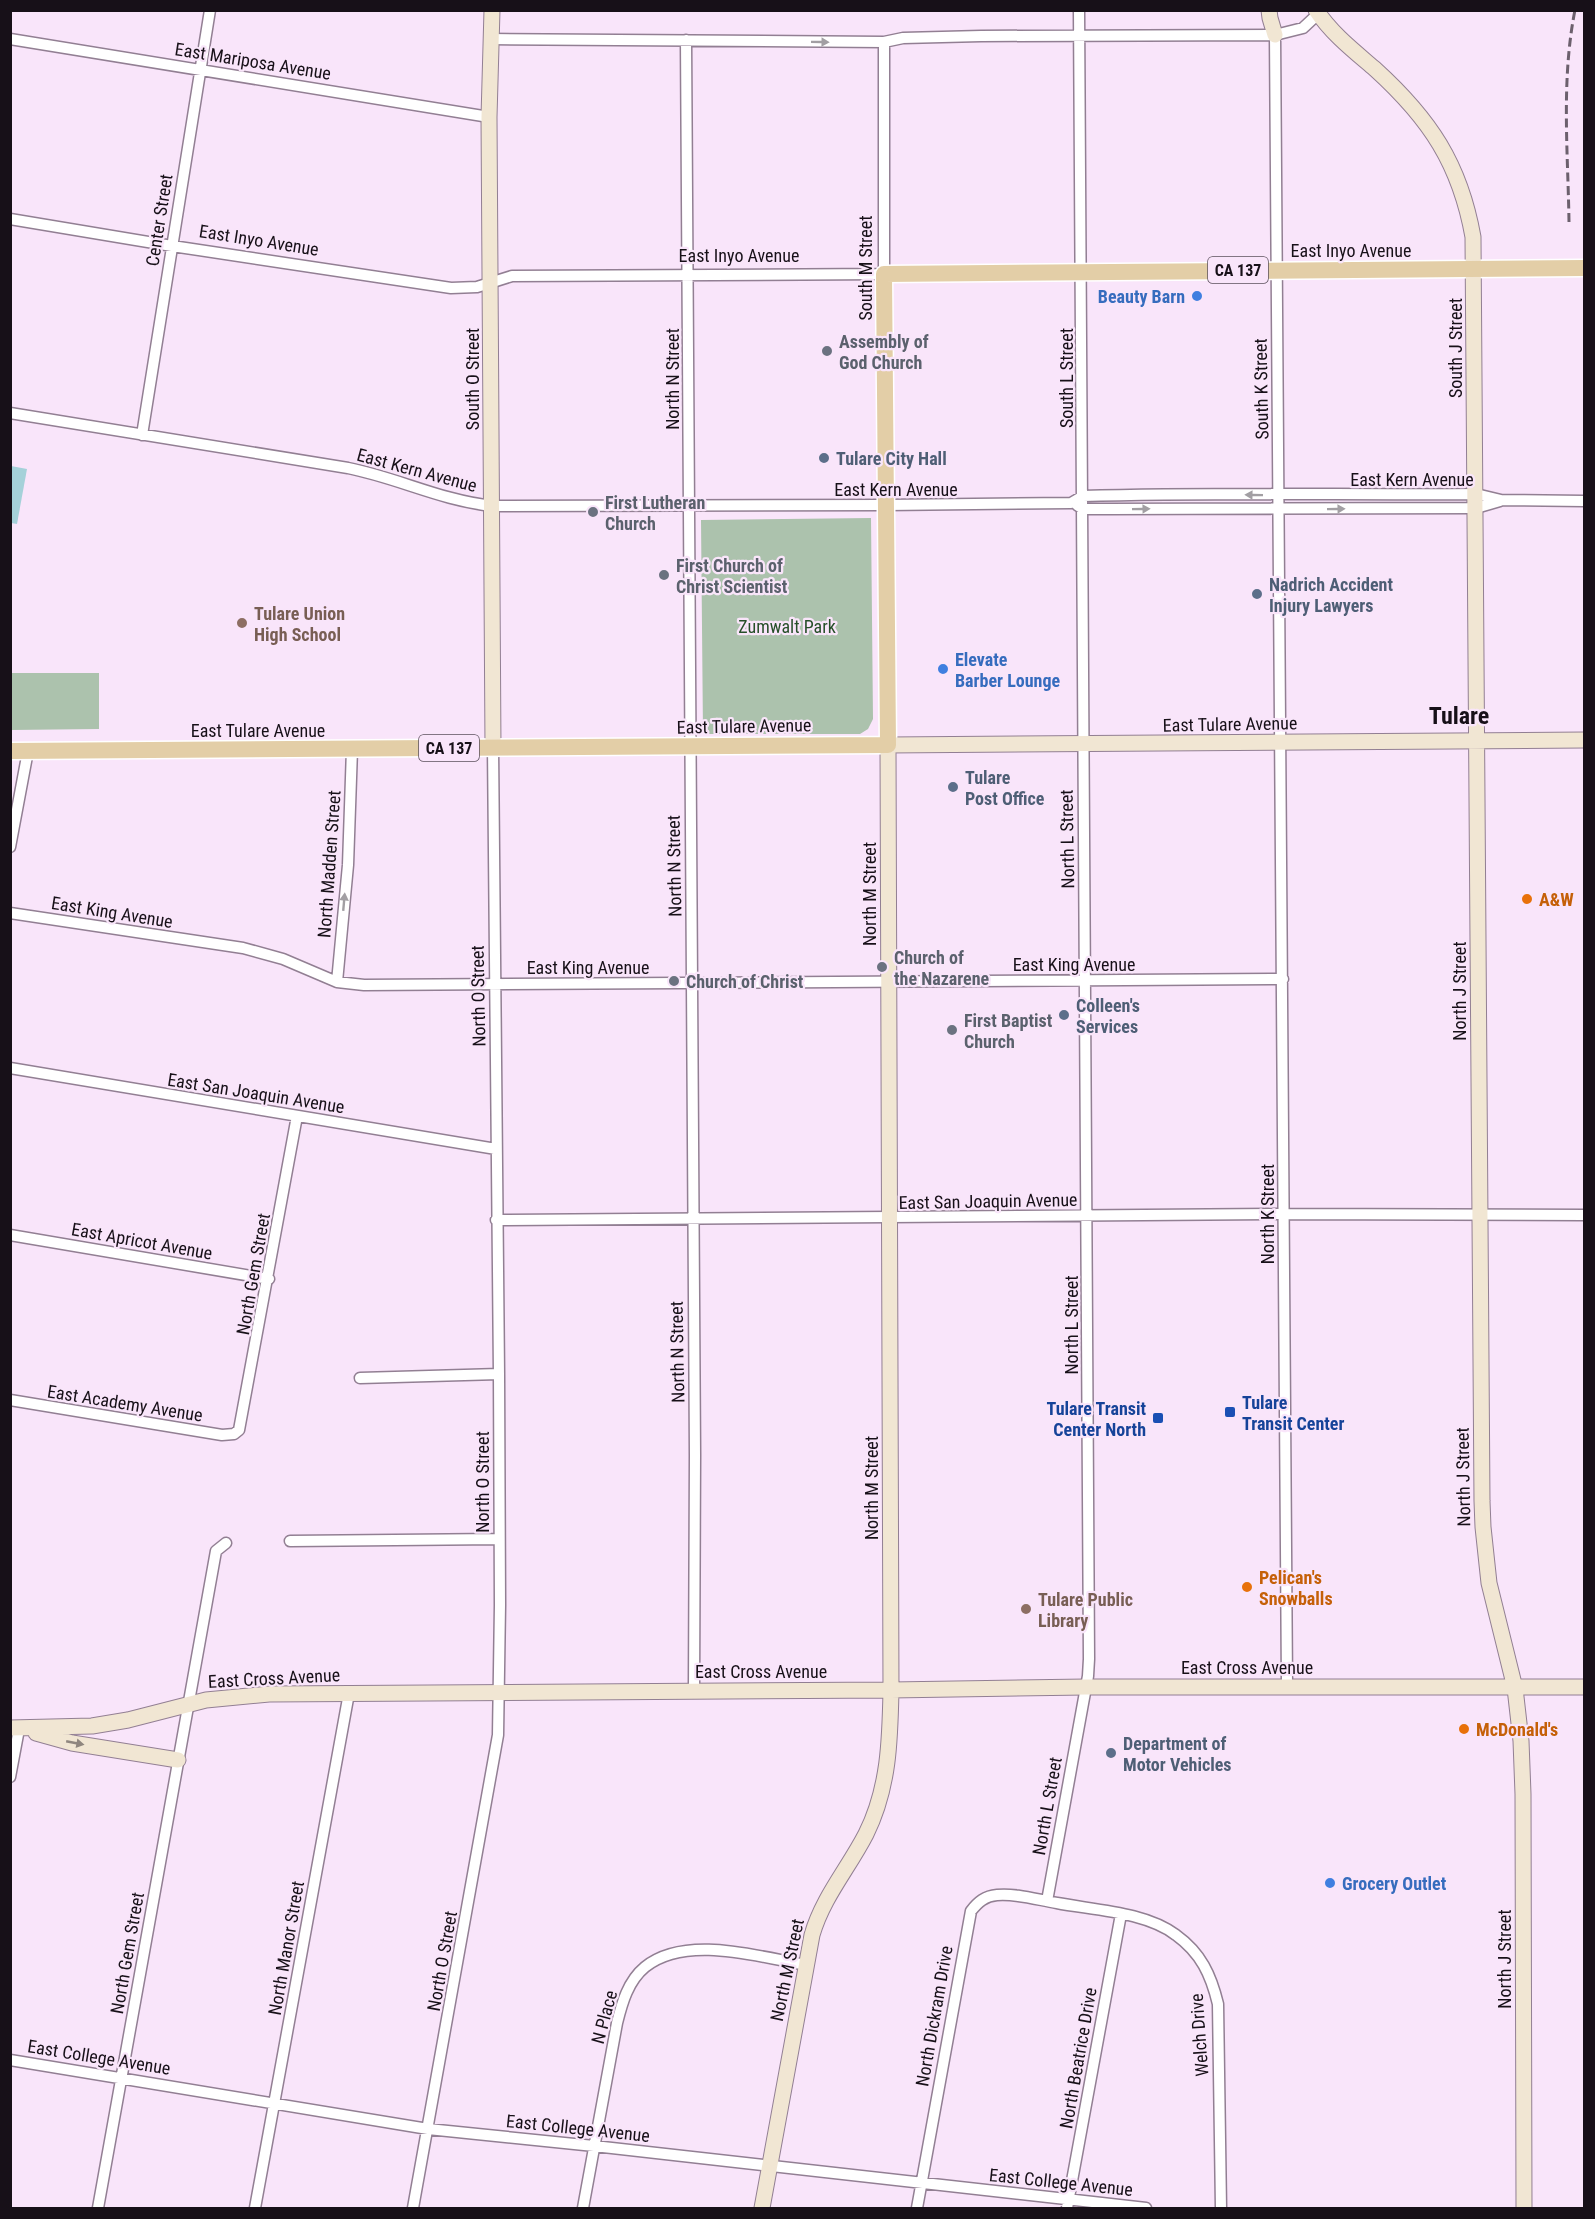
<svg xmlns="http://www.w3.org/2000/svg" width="1595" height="2219" font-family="'Roboto Condensed',sans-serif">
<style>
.green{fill:#acc2ad}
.water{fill:#a5d1d9}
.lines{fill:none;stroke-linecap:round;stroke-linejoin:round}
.street-casing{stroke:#927f93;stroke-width:13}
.secondary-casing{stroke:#927f93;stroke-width:17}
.primary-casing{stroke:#fff;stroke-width:19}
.street{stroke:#fff;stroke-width:10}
.secondary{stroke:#f1e6d3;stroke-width:15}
.primary{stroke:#e3cea7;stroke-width:16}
.rail{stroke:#6c606d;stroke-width:3;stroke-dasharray:9 4.5;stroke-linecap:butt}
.oneway{fill:#a29fa3}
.oneway2{fill:#8f867f}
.shop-dot{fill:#3f7fe0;stroke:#f9e5fa;stroke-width:2}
.worship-dot{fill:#6b7280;stroke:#f9e5fa;stroke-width:2}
.service-dot{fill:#5c6f8a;stroke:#f9e5fa;stroke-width:2}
.education-dot{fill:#8d6e63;stroke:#f9e5fa;stroke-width:2}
.food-dot{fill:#e8710a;stroke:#f9e5fa;stroke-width:2}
.transit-dot{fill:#1a4fb4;stroke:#f9e5fa;stroke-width:2}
.labels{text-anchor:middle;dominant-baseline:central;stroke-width:4.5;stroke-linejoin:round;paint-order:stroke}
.shield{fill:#f9e5fa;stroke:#5b505c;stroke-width:1.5}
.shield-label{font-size:16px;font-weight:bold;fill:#171018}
.street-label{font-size:18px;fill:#171018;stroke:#f9e5fa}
.shop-label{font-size:18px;font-weight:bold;fill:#366cbe;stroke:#f9e5fa;text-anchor:start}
.worship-label{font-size:18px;font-weight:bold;fill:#5b616d;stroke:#f9e5fa;text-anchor:start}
.service-label{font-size:18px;font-weight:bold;fill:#4e5e75;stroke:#f9e5fa;text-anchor:start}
.education-label{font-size:18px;font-weight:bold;fill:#785e54;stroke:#f9e5fa;text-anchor:start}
.park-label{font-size:18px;fill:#264f29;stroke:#f9e5fa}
.food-label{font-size:18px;font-weight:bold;fill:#c56008;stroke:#f9e5fa;text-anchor:start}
.transit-label{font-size:18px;font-weight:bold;fill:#164399;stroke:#f9e5fa;text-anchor:start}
.district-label{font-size:24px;font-weight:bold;fill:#171018;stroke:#f9e5fa}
</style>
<rect width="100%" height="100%" fill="#f9e5fa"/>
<path class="green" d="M871,518l2,201 -5,10 -8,5h-157l-2,-214z
M11,673h88v56l-88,1z"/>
<path class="water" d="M11,466l16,3 -10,55 -6,-1z"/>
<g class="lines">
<defs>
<path id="street" d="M1275,35l12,1651
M10,39l479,78
M490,39l394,3 19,-4 78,-2 294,-1 28,-7 15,-14
M686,40l9,1415 -1,236
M10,219l162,27 279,42 26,-1 35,-11 372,-2v-232
M10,413l338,55c50,10 92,32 144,38l394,-1 185,-2 12,-7c131,-4 262,-1 393,-2l25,6 83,1
M142,435l68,-425
M1077,505l6,4h26l367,-1 24,-7
M10,847l18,-96
M10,913l233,35 40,11 54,23 27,3 919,-6
M337,982l11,-117 4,-116
M10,1068l486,81
M496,1220l788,-6 300,1
M10,1235l259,44
M360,1378l139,-4
M10,1400l212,35 12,-1 5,-4 58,-314
M290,1541l209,-2
M10,1777l9,-48
M1047,1901l41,-225 1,-17 -10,-1649
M10,2060l418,69 166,17 552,62
M98,2208l118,-657 10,-8
M255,2208l94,-515
M413,2208l85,-473 2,-130 -1,-231 -6,-627
M583,2208l34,-185c5,-20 11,-42 28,-56 41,-33 114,-10 161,-2
M917,2208l54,-297c7,-9 14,-15 26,-16 19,-2 41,5 60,8 37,7 89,9 119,32 25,18 35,40 42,69l3,204
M1067,2208l54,-294"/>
<path id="secondary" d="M492,10l-3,107 4,630
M1269,10l1,8 5,17
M1316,10c16,24 38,41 59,59 55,50 85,95 98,168l9,1264 1,26 6,56 26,105 6,53 2,53 1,414
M10,1728l82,-2 36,-6 78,-20 63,-6 622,-4 195,-3h498
M36,1733l36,10 106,17
M762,2208l50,-273c11,-38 36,-66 54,-101 23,-46 24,-94 25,-144l-3,-945 696,-5"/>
<path id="primary" d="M10,751l878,-6 -4,-471 700,-6"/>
</defs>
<use href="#street" class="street-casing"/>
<use href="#secondary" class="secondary-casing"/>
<use href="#primary" class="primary-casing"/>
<use href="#street" class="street"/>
<use href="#secondary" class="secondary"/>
<use href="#primary" class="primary"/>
<path class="rail" d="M1569,222c-1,-70 -8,-142 6,-212"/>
</g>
<defs><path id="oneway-solid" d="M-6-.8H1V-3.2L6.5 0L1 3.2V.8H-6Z" transform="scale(1.5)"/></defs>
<g class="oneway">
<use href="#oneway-solid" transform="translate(820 42) rotate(1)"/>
<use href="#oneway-solid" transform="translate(1254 495) rotate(-179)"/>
<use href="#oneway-solid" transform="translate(1141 509) rotate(-1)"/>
<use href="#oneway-solid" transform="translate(1336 509) rotate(-1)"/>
<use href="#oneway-solid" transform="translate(344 902) rotate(-85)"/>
</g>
<use class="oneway2" href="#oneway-solid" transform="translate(75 1743) rotate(11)"/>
<g class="shop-dot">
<circle cx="1197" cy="296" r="6"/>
<circle cx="943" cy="669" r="6"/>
<circle cx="1330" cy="1883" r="6"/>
</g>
<g class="worship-dot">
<circle cx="827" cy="351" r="6"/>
<circle cx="593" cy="512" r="6"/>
<circle cx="664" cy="575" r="6"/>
<circle cx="882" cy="967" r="6"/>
<circle cx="674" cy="981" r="6"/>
<circle cx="952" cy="1030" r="6"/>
</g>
<g class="service-dot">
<circle cx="824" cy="458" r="6"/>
<circle cx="1257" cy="594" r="6"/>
<circle cx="953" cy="787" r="6"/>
<circle cx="1064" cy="1015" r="6"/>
<circle cx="1111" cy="1753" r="6"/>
</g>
<g class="education-dot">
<circle cx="242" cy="623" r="6"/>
<circle cx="1026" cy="1609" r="6"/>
</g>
<g class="food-dot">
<circle cx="1527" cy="899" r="6"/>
<circle cx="1247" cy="1587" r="6"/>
<circle cx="1464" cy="1729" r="6"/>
</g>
<g class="transit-dot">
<rect x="1224" y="1406" width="12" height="12" rx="3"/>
<rect x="1152" y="1412" width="12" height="12" rx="3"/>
</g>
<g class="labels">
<g class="shield">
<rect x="1208" y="257" width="60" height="26" rx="4.5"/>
<rect x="419" y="735" width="60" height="26" rx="4.5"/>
</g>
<g class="shield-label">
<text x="1238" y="270">CA 137</text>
<text x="449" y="748">CA 137</text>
</g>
<g class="street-label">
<text transform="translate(253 61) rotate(9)">East Mariposa Avenue</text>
<text transform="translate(159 220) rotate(-81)">Center Street</text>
<text transform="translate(259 240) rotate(9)">East Inyo Avenue</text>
<text x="1351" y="250">East Inyo Avenue</text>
<text x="739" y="255">East Inyo Avenue</text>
<text transform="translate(865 268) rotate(-90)">South M Street</text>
<text transform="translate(1455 348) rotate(-90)">South J Street</text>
<text transform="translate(1066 378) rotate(-90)">South L Street</text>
<text transform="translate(472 379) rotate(-90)">South O Street</text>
<text transform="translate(672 379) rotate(-90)">North N Street</text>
<text transform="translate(1261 389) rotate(-91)">South K Street</text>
<text transform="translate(417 470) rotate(15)">East Kern Avenue</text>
<text x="1412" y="479">East Kern Avenue</text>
<text x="896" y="489">East Kern Avenue</text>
<text transform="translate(1230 724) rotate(-1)">East Tulare Avenue</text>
<text transform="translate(744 726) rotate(-1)">East Tulare Avenue</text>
<text x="258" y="730">East Tulare Avenue</text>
<text transform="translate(1067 839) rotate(-91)">North L Street</text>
<text transform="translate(329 864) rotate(-86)">North Madden Street</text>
<text transform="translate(674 866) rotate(-91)">North N Street</text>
<text transform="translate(869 894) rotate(-90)">North M Street</text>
<text transform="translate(112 912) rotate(9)">East King Avenue</text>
<text x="1074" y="964">East King Avenue</text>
<text x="588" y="967">East King Avenue</text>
<text transform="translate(1459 991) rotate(-90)">North J Street</text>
<text transform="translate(478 996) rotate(-91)">North O Street</text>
<text transform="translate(256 1093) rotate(9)">East San Joaquin Avenue</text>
<text transform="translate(988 1201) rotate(-1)">East San Joaquin Avenue</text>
<text transform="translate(1267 1214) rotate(-90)">North K Street</text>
<text transform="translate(142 1241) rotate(10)">East Apricot Avenue</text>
<text transform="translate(253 1274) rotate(-80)">North Gem Street</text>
<text transform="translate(1071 1325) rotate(-90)">North L Street</text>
<text transform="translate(677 1352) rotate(-91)">North N Street</text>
<text transform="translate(125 1403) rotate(9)">East Academy Avenue</text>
<text transform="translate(1463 1477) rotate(-91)">North J Street</text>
<text transform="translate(482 1482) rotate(-90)">North O Street</text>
<text transform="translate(871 1488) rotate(-90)">North M Street</text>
<text x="1247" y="1667">East Cross Avenue</text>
<text x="761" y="1671">East Cross Avenue</text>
<text transform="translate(274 1678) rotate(-3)">East Cross Avenue</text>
<text transform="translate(1047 1806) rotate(-80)">North L Street</text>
<text transform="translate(286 1948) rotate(-80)">North Manor Street</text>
<text transform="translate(127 1953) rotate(-80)">North Gem Street</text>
<text transform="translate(1504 1959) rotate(-90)">North J Street</text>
<text transform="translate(442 1961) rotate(-80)">North O Street</text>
<text transform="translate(787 1970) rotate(-78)">North M Street</text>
<text transform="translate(934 2016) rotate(-80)">North Dickram Drive</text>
<text transform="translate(604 2017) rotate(-75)">N Place</text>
<text transform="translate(1199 2035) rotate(-94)">Welch Drive</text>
<text transform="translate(99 2057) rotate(9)">East College Avenue</text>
<text transform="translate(1078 2058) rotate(-80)">North Beatrice Drive</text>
<text transform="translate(578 2128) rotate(6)">East College Avenue</text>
<text transform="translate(1061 2182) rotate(6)">East College Avenue</text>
</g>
<g class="shop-label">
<text x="1185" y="296" text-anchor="end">Beauty Barn</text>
<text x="955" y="659">Elevate<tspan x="955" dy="21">Barber Lounge</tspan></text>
<text x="1342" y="1883">Grocery Outlet</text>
</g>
<g class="worship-label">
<text x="839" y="341">Assembly of<tspan x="839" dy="21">God Church</tspan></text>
<text x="605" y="502">First Lutheran<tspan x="605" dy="21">Church</tspan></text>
<text x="676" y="565">First Church of<tspan x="676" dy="21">Christ Scientist</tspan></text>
<text x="894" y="957">Church of<tspan x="894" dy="21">the Nazarene</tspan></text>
<text x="686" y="981">Church of Christ</text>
<text x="964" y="1020">First Baptist<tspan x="964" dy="21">Church</tspan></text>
</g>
<g class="service-label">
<text x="836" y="458">Tulare City Hall</text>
<text x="1269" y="584">Nadrich Accident<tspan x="1269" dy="21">Injury Lawyers</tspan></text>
<text x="965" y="777">Tulare<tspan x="965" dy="21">Post Office</tspan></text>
<text x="1076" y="1005">Colleen's<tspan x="1076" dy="21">Services</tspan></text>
<text x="1123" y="1743">Department of<tspan x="1123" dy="21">Motor Vehicles</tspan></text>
</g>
<g class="education-label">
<text x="254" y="613">Tulare Union<tspan x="254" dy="21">High School</tspan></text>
<text x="1038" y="1599">Tulare Public<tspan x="1038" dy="21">Library</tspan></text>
</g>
<g class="park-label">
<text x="787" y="626">Zumwalt Park</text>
</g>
<g class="food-label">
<text x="1539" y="899">A&amp;W</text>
<text x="1259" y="1577">Pelican's<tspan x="1259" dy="21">Snowballs</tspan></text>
<text x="1476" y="1729">McDonald's</text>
</g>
<g class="transit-label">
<text x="1242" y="1402">Tulare<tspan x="1242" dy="21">Transit Center</tspan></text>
<text x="1146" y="1408" text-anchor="end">Tulare Transit<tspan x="1146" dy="21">Center North</tspan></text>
</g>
<g class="district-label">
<text x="1459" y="716">Tulare</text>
</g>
</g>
<rect width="1595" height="2219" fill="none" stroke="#171018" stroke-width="24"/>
</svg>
